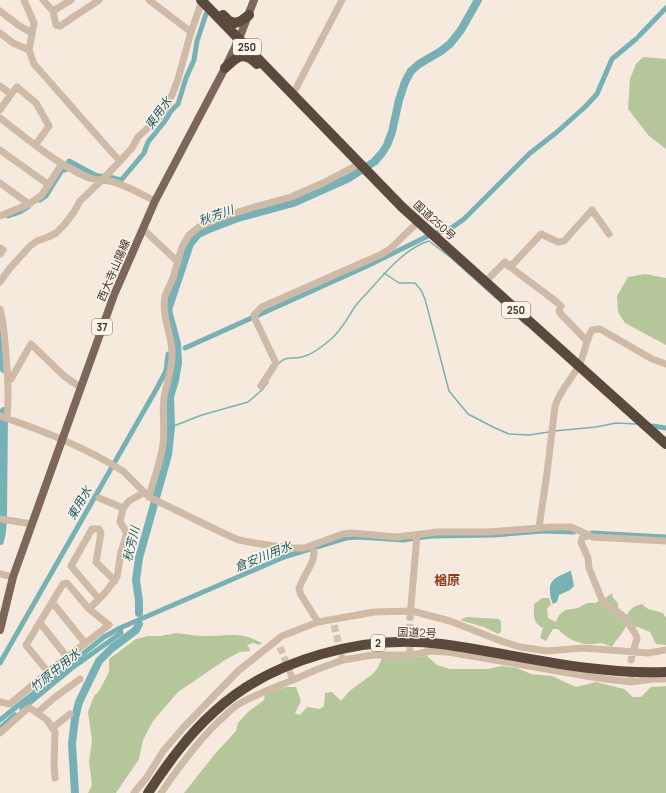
<svg xmlns="http://www.w3.org/2000/svg" width="666" height="793" font-family="Manrope,'Noto Sans JP',sans-serif">
<style>
.green{fill:#b6c69b}
.water{fill:#78b1b5}
.lines{fill:none;stroke-linecap:round;stroke-linejoin:round}
.stream{stroke:#78b1b5;stroke-width:1.5}
.canal{stroke:#78b1b5;stroke-width:5}
.river{stroke:#78b1b5;stroke-width:8}
.minor-tunnel{stroke:#d0c4b9;stroke-width:7;stroke-dasharray:7 3.5;stroke-linecap:butt}
.minor{stroke:#cfbaa7;stroke-width:7}
.major{stroke:#7e6658;stroke-width:8}
.highway{stroke:#5c493e;stroke-width:10}
.labels{text-anchor:middle;dominant-baseline:central;stroke-width:3;stroke-linejoin:round;paint-order:stroke}
.shield{fill:#fcf4ea;stroke:#746962;stroke-width:1}
.shield-label{font-size:10px;font-weight:bold;fill:#3a2e28}
.street-label{font-size:11px;fill:#3a2e28;stroke:#fcf4ea}
.water-label{font-size:12px;font-style:italic;fill:#195a61;stroke:#fcf4ea}
.quarter-label{font-size:13px;font-weight:bold;fill:#933918;stroke:#fcf4ea}
</style>
<rect width="100%" height="100%" fill="#f5eadd"/>
<path class="green" d="M643,57l23,2v90l-17,-13 -21,-27 2,-30 6,-15z
M645,274l21,4v67l-41,-22 -7,-11 -1,-16 11,-19z
M612,593l1,5 5,5v5l9,7c4,-7 7,-9 15,-11l6,5 15,4 3,5v27l-10,-1 -6,-12 -12,-5 -12,-1c-4,9 -10,13 -14,21 -14,-7 -13,-2 -25,-3 -11,-1 -22,-7 -29,-15h-5l-7,12 -6,-3 3,-10c-11,-6 -9,-12 -9,-24l8,-6h7l2,7 -4,3 1,10 8,4 3,-7 6,-5 13,-2 9,-5h8l9,-4z
M467,617l32,2 2,3v10l-3,2 -14,-7 -24,-7z
M177,633c10,1 20,3 29,3 24,0 34,-5 56,7l-3,2 -6,-2 -6,2 3,4v2l-10,1 -15,8 -47,32 -25,29 -10,19 -4,19 -23,34h-28l4,-8 -3,-23 3,-21 -4,-29 6,-16 5,-5 10,-19v-13l27,-20 12,-3h12z
M382,656l29,2 16,-2 10,9 13,4h38l14,-3 15,2 14,6 21,2 24,11 20,-5 28,7 9,8h8l10,-10 15,-1v107h-482l30,-38 22,-24 2,-8 10,-11 16,-12 1,-6 21,-7h10l5,14 -6,12 5,2 7,-8 13,2 4,-3 1,-13 7,-1 9,9c4,-5 9,-11 14,-14 13,-10 24,-14 27,-31z"/>
<path class="water" d="M570,571h1l3,15 -4,4 -11,5 -2,7 -4,2c-2,-4 -3,-8 -3,-13 -1,-13 10,-15 20,-20z"/>
<g class="lines">
<path class="stream" d="M384,273l15,10h16l6,7 4,9 24,92 19,23 27,14 14,6 20,1 20,-3
M279,363c8,-8 13,-3 23,-6 9,-2 21,-11 28,-17 11,-9 17,-21 24,-32 4,-6 9,-11 14,-16 16,-18 37,-44 61,-51l21,16 76,68
M171,427l31,-12 46,-13 14,-12 6,-8
M554,431l42,-4 20,-4 20,1"/>
<path class="canal" d="M639,36l27,-28
M68,163l1,-2 28,15h4
M109,177l12,3 2,-2 21,-25 4,-11 17,-21 6,-10 7,-7 8,-26 8,-18 3,-19 9,-27
M40,200l6,-4 16,-26h3
M8,216l12,-4 8,-5
M437,233l13,-4 14,-10 65,-65 28,-22 28,-25 12,-13 15,-35 24,-20
M185,348l182,-82 61,-30
M653,426l13,2
M592,533l74,4
M0,663l157,-275 9,-17 2,-17 3,-1
M22,709l50,-41 49,-35 -1,-5
M0,720l104,-83 16,-9 164,-71 62,-19 13,-1 44,3 28,-4 63,-1 49,-4 31,1
M0,728l15,-13"/>
<path class="river" d="M0,332l4,37
M0,541l2,-9 1,-15 1,-106
M139,613v-12l-3,-21 3,-22 29,-103 3,-28 -1,-30 5,-17 3,-17 -1,-19 -9,-34 22,-66 8,-10 11,-5 29,-11 55,-15 56,-25 25,-16 8,-9 5,-8 5,-13 7,-32 6,-18 6,-11 8,-7 22,-13 9,-7 11,-14 17,-30
M75,793l-3,-49 3,-26 4,-16 20,-41 13,-13 24,-18 3,-6"/>
<path class="minor-tunnel" d="M334,625l7,28
M280,647l11,28
M410,652v-35"/>
<path class="minor" d="M24,0l10,23 -5,27 5,14 74,84 12,13
M43,0l10,11 18,-11
M149,0l42,32
M0,11l18,14 14,8
M53,11l3,14 4,1 39,-26
M0,33l13,10 16,7
M0,86l11,8 -11,16
M11,94l6,-7 19,16 13,23 -13,18
M293,94l49,-94
M0,118c28,21 56,46 89,60 7,2 14,2 21,3 16,4 31,13 45,20
M0,150l49,35
M0,183l29,21
M0,216l29,-12 12,-8 21,-32
M143,229l35,33
M0,248l3,2 -3,4
M508,266l6,-3 27,-29 17,8 6,-1 28,-31 17,24
M0,282l10,-14 20,-22 7,-5 11,-4 8,-4 8,-8 10,-13 6,-11 22,-21 18,-19 12,-13 6,-11 24,-22 10,-20 6,-16 13,-47 11,-31
M485,282l20,-20c17,16 38,28 56,44l-2,5 1,2 25,26 3,1
M0,309c4,15 5,31 6,47 2,21 3,41 1,62
M8,381l3,-2 20,-35 33,32 16,11
M261,386l15,-23 -20,-42 -2,-6 8,-8 120,-53 8,-5 28,-27
M0,416c42,14 85,31 123,55l26,26 76,37 14,6 15,3 35,5h15l39,-14 8,-1 46,4 41,-5h50l64,-5h19l22,10 73,4
M149,497c4,-17 12,-35 14,-53 2,-15 -1,-31 1,-46 2,-13 7,-26 8,-39 2,-22 -11,-40 -7,-63l8,-18 9,-31 7,-12 10,-8 20,-9 32,-10 40,-11 32,-14 36,-19
M99,498l24,10
M0,519l32,5
M539,527l8,-54 8,-67c5,-16 18,-28 25,-43 5,-11 6,-23 12,-33l8,-1 52,30 14,5
M588,536l-6,2 -1,4 7,16 1,10 13,32 5,6 15,9 13,18 2,5 -6,22
M313,546c5,15 -10,28 -14,43l2,6 17,27
M0,574l13,3
M99,599l-28,-33 21,-37h7l2,4 -5,29 19,19
M52,602l33,41
M89,609l16,-16 12,-16 4,-25 6,-19 -7,-11 3,-14 6,-7 14,-8
M410,617l7,-82
M40,623l27,34
M412,655l19,-4 17,1 150,26 33,4
M343,660l30,-5h39l-2,-3
M291,675l2,5 25,-11 25,-9 -1,-3
M631,677v5l22,-3h13
M0,702l10,2 38,-32 61,-47 -20,-16 -22,-26 -4,1 -37,61 22,27
M37,713l17,-15 26,-19
M52,728l18,-14
M0,733l27,-24 3,-1 17,12 8,12 -1,31 1,15
M134,793l13,-16 17,-27 19,-22 55,-57 44,-35 36,-14 56,-10 38,-1 38,10 51,20 19,6 27,4 36,-3 65,5 18,-3
M161,793c17,-25 35,-50 58,-72 6,-5 11,-11 18,-16 17,-10 38,-18 56,-25"/>
<path class="major" d="M0,630l13,-53 101,-282 41,-94 70,-133 14,-29 15,-39"/>
<path class="highway" d="M201,0l201,207 264,237
M223,15l6,6 6,2 6,-2 8,-6
M225,68c12,-11 18,-18 32,-4
M148,793c20,-30 40,-58 67,-82 57,-52 150,-77 226,-67 75,10 148,31 225,28"/>
</g>
<g class="labels">
<g class="shield">
<rect x="233" y="39" width="28" height="16" rx="3"/>
<rect x="502" y="302" width="28" height="16" rx="3"/>
<rect x="92" y="319" width="20" height="16" rx="3"/>
<rect x="371" y="635" width="14" height="16" rx="3"/>
</g>
<g class="shield-label">
<text x="247" y="47">250</text>
<text x="516" y="310">250</text>
<text x="102" y="327">37</text>
<text x="378" y="643">2</text>
</g>
<g class="street-label">
<text transform="translate(435 220) rotate(42)">国道250号</text>
<text transform="translate(113 270) rotate(-67)">西大寺山陽線</text>
<text transform="translate(417 632) rotate(2)">国道2号</text>
</g>
<g class="water-label">
<text transform="translate(158 113) rotate(-55)">東用水</text>
<text transform="translate(216 215) rotate(-20)">秋芳川</text>
<text transform="translate(79 503) rotate(-60)">東用水</text>
<text transform="translate(131 544) rotate(-77)">秋芳川</text>
<text transform="translate(263 556) rotate(-22)">倉安川用水</text>
<text transform="translate(55 670) rotate(-39)">竹原中用水</text>
</g>
<g class="quarter-label">
<text x="447" y="580">楢原</text>
</g>
</g>
</svg>
